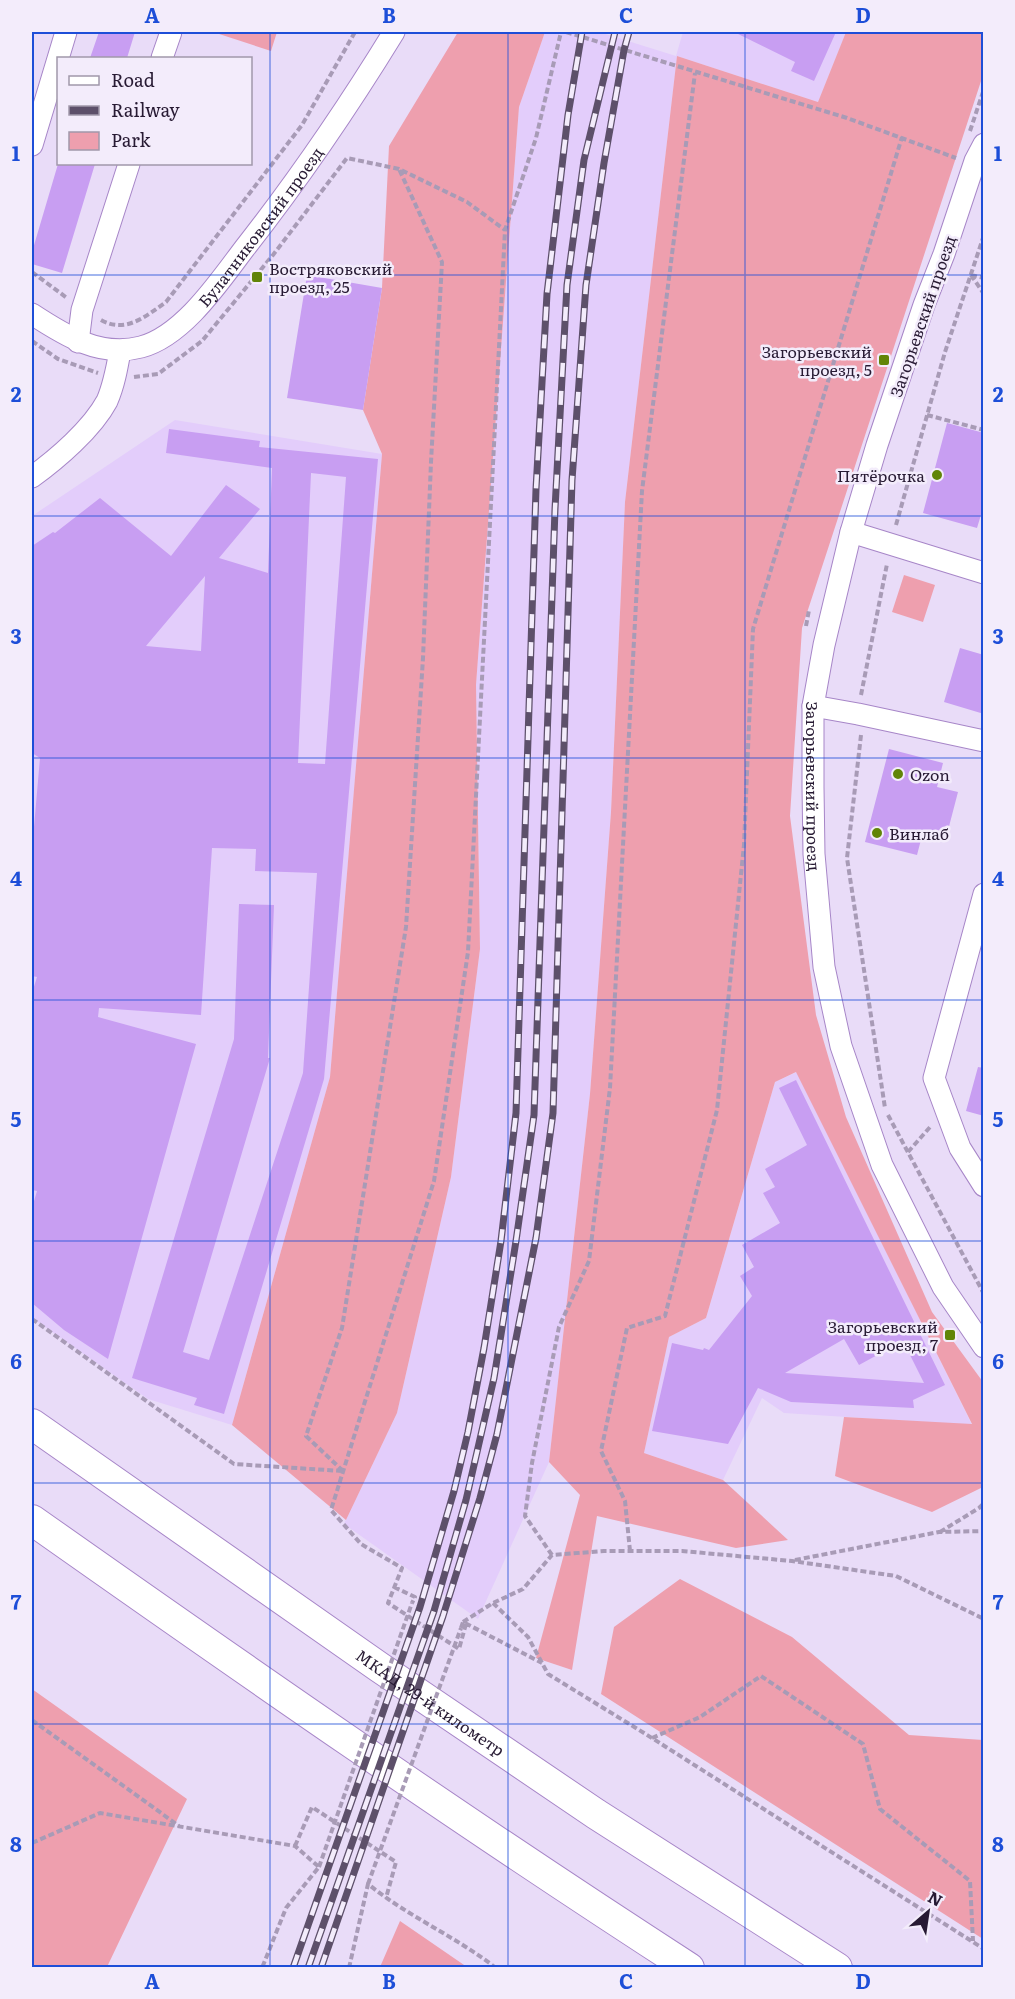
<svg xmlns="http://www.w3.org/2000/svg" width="1015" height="1999" font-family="Literata,serif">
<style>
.built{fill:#e3cdfb}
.green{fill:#ee9fae}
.building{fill:#c89ef2;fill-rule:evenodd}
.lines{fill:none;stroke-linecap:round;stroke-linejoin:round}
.minor-casing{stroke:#a786c8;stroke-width:23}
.highway-casing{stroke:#a786c8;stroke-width:32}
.path{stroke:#a89bb6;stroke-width:4;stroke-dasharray:6 3;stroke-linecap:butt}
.minor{stroke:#fff;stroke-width:21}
.highway{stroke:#fff;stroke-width:30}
.rail-casing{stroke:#5d506a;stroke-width:7}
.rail{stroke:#f3ecfb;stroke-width:4.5;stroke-dasharray:14;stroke-linecap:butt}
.path-bridge{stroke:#a89bb6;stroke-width:4;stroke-dasharray:6 3;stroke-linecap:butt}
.grid{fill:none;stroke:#1d4ed8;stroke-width:1.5;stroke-opacity:0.55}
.poi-dot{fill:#618507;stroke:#f3ecfb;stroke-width:2}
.labels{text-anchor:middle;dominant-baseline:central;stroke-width:5;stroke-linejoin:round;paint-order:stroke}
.street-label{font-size:16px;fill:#271a33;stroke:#f3ecfb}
.poi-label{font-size:16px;fill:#271a33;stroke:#f3ecfb;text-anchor:start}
.neatline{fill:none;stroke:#1d4ed8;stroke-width:2}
.grid-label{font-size:20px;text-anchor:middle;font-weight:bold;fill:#1d4ed8}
</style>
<rect width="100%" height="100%" fill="#e9dcf8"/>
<path class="built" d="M545,32h54l77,24 7,-24h163l-28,70 -141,-46 -52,446 -14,310 -21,282 -41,368 -71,157 -134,-95 53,-111 54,-236 29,-228 -4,-264 43,-578z
M175,420l207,34 -52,623 -98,348 -84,-26 -116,-81v-802z
M797,1072l175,353 -188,-12 -22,-15 -39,82 -79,-27 25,-116 37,-19 69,-236z"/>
<path class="green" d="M213,32h64l-6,19z
M458,32h87l-26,75 -43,578 4,264 -29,228 -54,236 -51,107 -114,-95 98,-348 52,-623 -19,-44 19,-122 7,-142z
M846,32h137v43l-181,553 -12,188 26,199 30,102 86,195 51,70v105l-51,25 -97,-36 9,-59 128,7 -176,-352 -21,10 -69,236 -37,19 -25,116 79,27 65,60 -52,8 -139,-32 -25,154 -36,-12 44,-163 -31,-33 41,-368 21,-282 14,-310 52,-446 141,46z
M904,575l31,10 -12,37 -31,-10z
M680,1579l112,58 117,98 74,5v199l-382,-245 13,-67z
M32,1689l155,110 -80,168h-75z
M400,1921l67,46h-87z"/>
<path class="building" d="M99,32h36l-8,26h-37z
M734,32h102l-22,49 -23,-10 4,-9z
M58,164h37l-33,109 -30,-9v-12z
M307,275l75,13 -19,122 -76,-12z
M947,423l37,10v72l-7,23 -54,-15z
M169,429l91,12 -1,6 119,12 -54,620 -100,335 -30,-9 3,-7 -65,-20 102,-339 5,-135 35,1 -6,153h2l-87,294 26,8 94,-287 14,-200 -62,-2 1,-22 -44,-1 -11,167 -102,-7 -1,9 98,27 -88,315 -44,-29 -32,-27v-95l5,-17 -5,-1v-197l5,-16 -5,-1v-126l8,-92 -8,-5v-207l21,-14 2,1 45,-35 71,58 55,-71 34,24 -41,49 49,15 4,-105 -106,-15zM311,473l35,4 -21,287 -27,-1zM205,576l-4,75 -55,-5z
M960,648l24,7v59l-40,-12z
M889,749l54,14 -6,24 21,5 -12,46 -23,-6 -6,23 -52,-13z
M978,1067l6,1v48l-18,-5z
M796,1080l149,305 -32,15 1,8 -123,-6 -33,-14 -30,56 -76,-13 20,-88 31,7 1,-2 5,2 43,-54 -12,-20 14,-9 -12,-22 38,-22 -17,-30 12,-6 -10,-18 42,-24 -28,-57zM844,1339l15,26 44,-24 21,42 -139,-10z"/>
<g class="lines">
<defs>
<g id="minor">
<path d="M162,58l9,-26"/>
<path id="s1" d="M984,144l-9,17 -31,93 -20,51 -47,140 -26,87 -27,113 -11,61v81l1,67 10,113 17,79 41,119 61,122 41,60"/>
<path d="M32,145l34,-113"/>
<path id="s2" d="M32,314c32,21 68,44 109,33 42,-11 78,-65 103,-98 55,-70 104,-142 150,-217"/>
<path d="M78,342l4,-32 47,-146"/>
<path d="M32,477c25,-18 60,-48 75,-76 7,-16 10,-33 13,-50"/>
<path d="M851,532l133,41"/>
<path d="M813,706l45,8 126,27"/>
<path d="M984,894l-50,184 26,70 24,38"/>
</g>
<g id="highway">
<path id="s3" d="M32,1424l347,243 217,147 241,154"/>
<path d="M32,1520c217,153 434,304 657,448"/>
</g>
</defs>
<use href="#minor" class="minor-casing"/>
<use href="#highway" class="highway-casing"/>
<path class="path" d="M566,32l281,86 109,40
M970,131l14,-42
M32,272l35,26
M971,275l13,19
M971,275l13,3
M101,320c25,14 45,-4 65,-18l136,-177 53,-93
M32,341l26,18 40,14
M134,377l24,-3 44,-33 71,-86 74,-97 52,11 68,33 38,28
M927,415l57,15
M896,525l49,-173 39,-117
M806,626l3,-16
M861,695l26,-131
M861,735l-14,123 38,250
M888,1115l96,179
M908,1152l23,-26
M32,1319l202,145 108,7
M343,1471l-37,-35 36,-108 64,-401 17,-269 8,-196 11,-200 -43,-93
M940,1532l39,-24 5,-5
M630,1551l-5,-50 -24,-50 26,-123 38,-12 52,-206 27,-265 9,-216 149,-492
M552,1555l-27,-39 7,-53 27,-136 30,-66 21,-173 32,-597 53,-418
M795,1560l144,-28 45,-1
M394,1587l21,10 -3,6
M493,1603l35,34 20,37 96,59 340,216
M463,1622l30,-19 30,-14 29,-34 52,-4h78l110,10 104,15 88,43
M466,1624l-7,25 -71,-46 14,-35 -41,-24 -30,-34 103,-329 34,-229 37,-722 31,-92 25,-106
M461,1628l2,-6 79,41
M32,1720l147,106
M652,1738l48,-21 61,-41 102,68 17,65 90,72 3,60
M32,1843l68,-30 195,33 24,21 -33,41 -24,60
M295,1846l17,-39 84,55 -10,36
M349,1968l19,-84c39,32 87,52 128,84"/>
<use href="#minor" class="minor"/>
<use href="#highway" class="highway"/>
<defs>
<path id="rail" d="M293,1968l127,-361 34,-116 14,-59 16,-84 17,-107 15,-128 20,-624 11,-195 21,-179 14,-83
M308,1968l126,-357 32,-111 28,-122 22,-137 18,-126 21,-606 12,-224 17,-125 31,-128
M321,1968l122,-352 37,-118 17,-64 39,-196 17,-125 19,-633 14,-195 18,-122 20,-113 5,-18"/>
</defs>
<use href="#rail" class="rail-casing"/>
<use href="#rail" class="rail"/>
<path class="path-bridge" d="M319,1867l93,-264
M368,1884l93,-256"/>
</g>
<path class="grid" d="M270,32v1936M508,32v1936M745,32v1936M32,275h952M32,516h952M32,758h952M32,1000h952M32,1241h952M32,1483h952M32,1724h952"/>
<g class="poi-dot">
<rect x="251" y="271" width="12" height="12" rx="3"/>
<rect x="878" y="354" width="12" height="12" rx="3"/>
<circle cx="937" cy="475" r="6"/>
<circle cx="898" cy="774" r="6"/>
<circle cx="877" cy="833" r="6"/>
<rect x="944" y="1329" width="12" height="12" rx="3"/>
</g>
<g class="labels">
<g class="street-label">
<text stroke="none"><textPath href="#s2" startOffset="290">Булатниковский проезд</textPath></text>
<text transform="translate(922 316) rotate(-71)">Загорьевский проезд</text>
<text stroke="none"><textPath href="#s1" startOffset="669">Загорьевский проезд</textPath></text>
<text stroke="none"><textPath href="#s3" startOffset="486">МКАД, 29-й километр</textPath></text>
</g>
<g class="poi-label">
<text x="269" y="268">Востряковский<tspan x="269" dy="18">проезд, 25</tspan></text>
<text x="872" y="351" text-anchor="end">Загорьевский<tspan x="872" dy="18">проезд, 5</tspan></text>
<text x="925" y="475" text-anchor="end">Пятёрочка</text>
<text x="910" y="774">Ozon</text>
<text x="889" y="833">Винлаб</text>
<text x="938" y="1326" text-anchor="end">Загорьевский<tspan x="938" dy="18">проезд, 7</tspan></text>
</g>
</g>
<rect width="1015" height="1999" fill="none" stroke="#f3ecfb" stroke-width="66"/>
<rect x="57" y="57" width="195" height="108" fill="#f3ecfb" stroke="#a198ab" stroke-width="1.5"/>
<rect x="69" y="76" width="30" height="9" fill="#ffffff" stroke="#a198ab" stroke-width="1.5"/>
<text x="111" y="87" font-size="18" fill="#271a33">Road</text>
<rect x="69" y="106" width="30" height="9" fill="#5d506a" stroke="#a198ab" stroke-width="1.5"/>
<text x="111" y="117" font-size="18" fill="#271a33">Railway</text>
<rect x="69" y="132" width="30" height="18" fill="#ee9fae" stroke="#a198ab" stroke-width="1.5"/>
<text x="111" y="147" font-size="18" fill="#271a33">Park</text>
<g transform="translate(928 1912) rotate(29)" stroke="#f3ecfb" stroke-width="4.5" paint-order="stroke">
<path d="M0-4.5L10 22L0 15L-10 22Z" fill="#271a33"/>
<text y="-9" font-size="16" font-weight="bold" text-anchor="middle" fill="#271a33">N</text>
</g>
<rect x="33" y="33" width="949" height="1933" class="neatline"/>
<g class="grid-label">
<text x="152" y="23">A</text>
<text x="389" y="23">B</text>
<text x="626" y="23">C</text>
<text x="863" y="23">D</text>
<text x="16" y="161">1</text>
<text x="998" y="161">1</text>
<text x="16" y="402">2</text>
<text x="998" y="402">2</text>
<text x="16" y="644">3</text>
<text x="998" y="644">3</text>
<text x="16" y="886">4</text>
<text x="998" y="886">4</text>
<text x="16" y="1127">5</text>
<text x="998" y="1127">5</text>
<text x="16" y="1369">6</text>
<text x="998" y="1369">6</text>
<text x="16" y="1610">7</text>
<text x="998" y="1610">7</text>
<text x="16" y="1852">8</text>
<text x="998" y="1852">8</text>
<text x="152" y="1989">A</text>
<text x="389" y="1989">B</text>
<text x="626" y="1989">C</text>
<text x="863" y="1989">D</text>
</g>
</svg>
